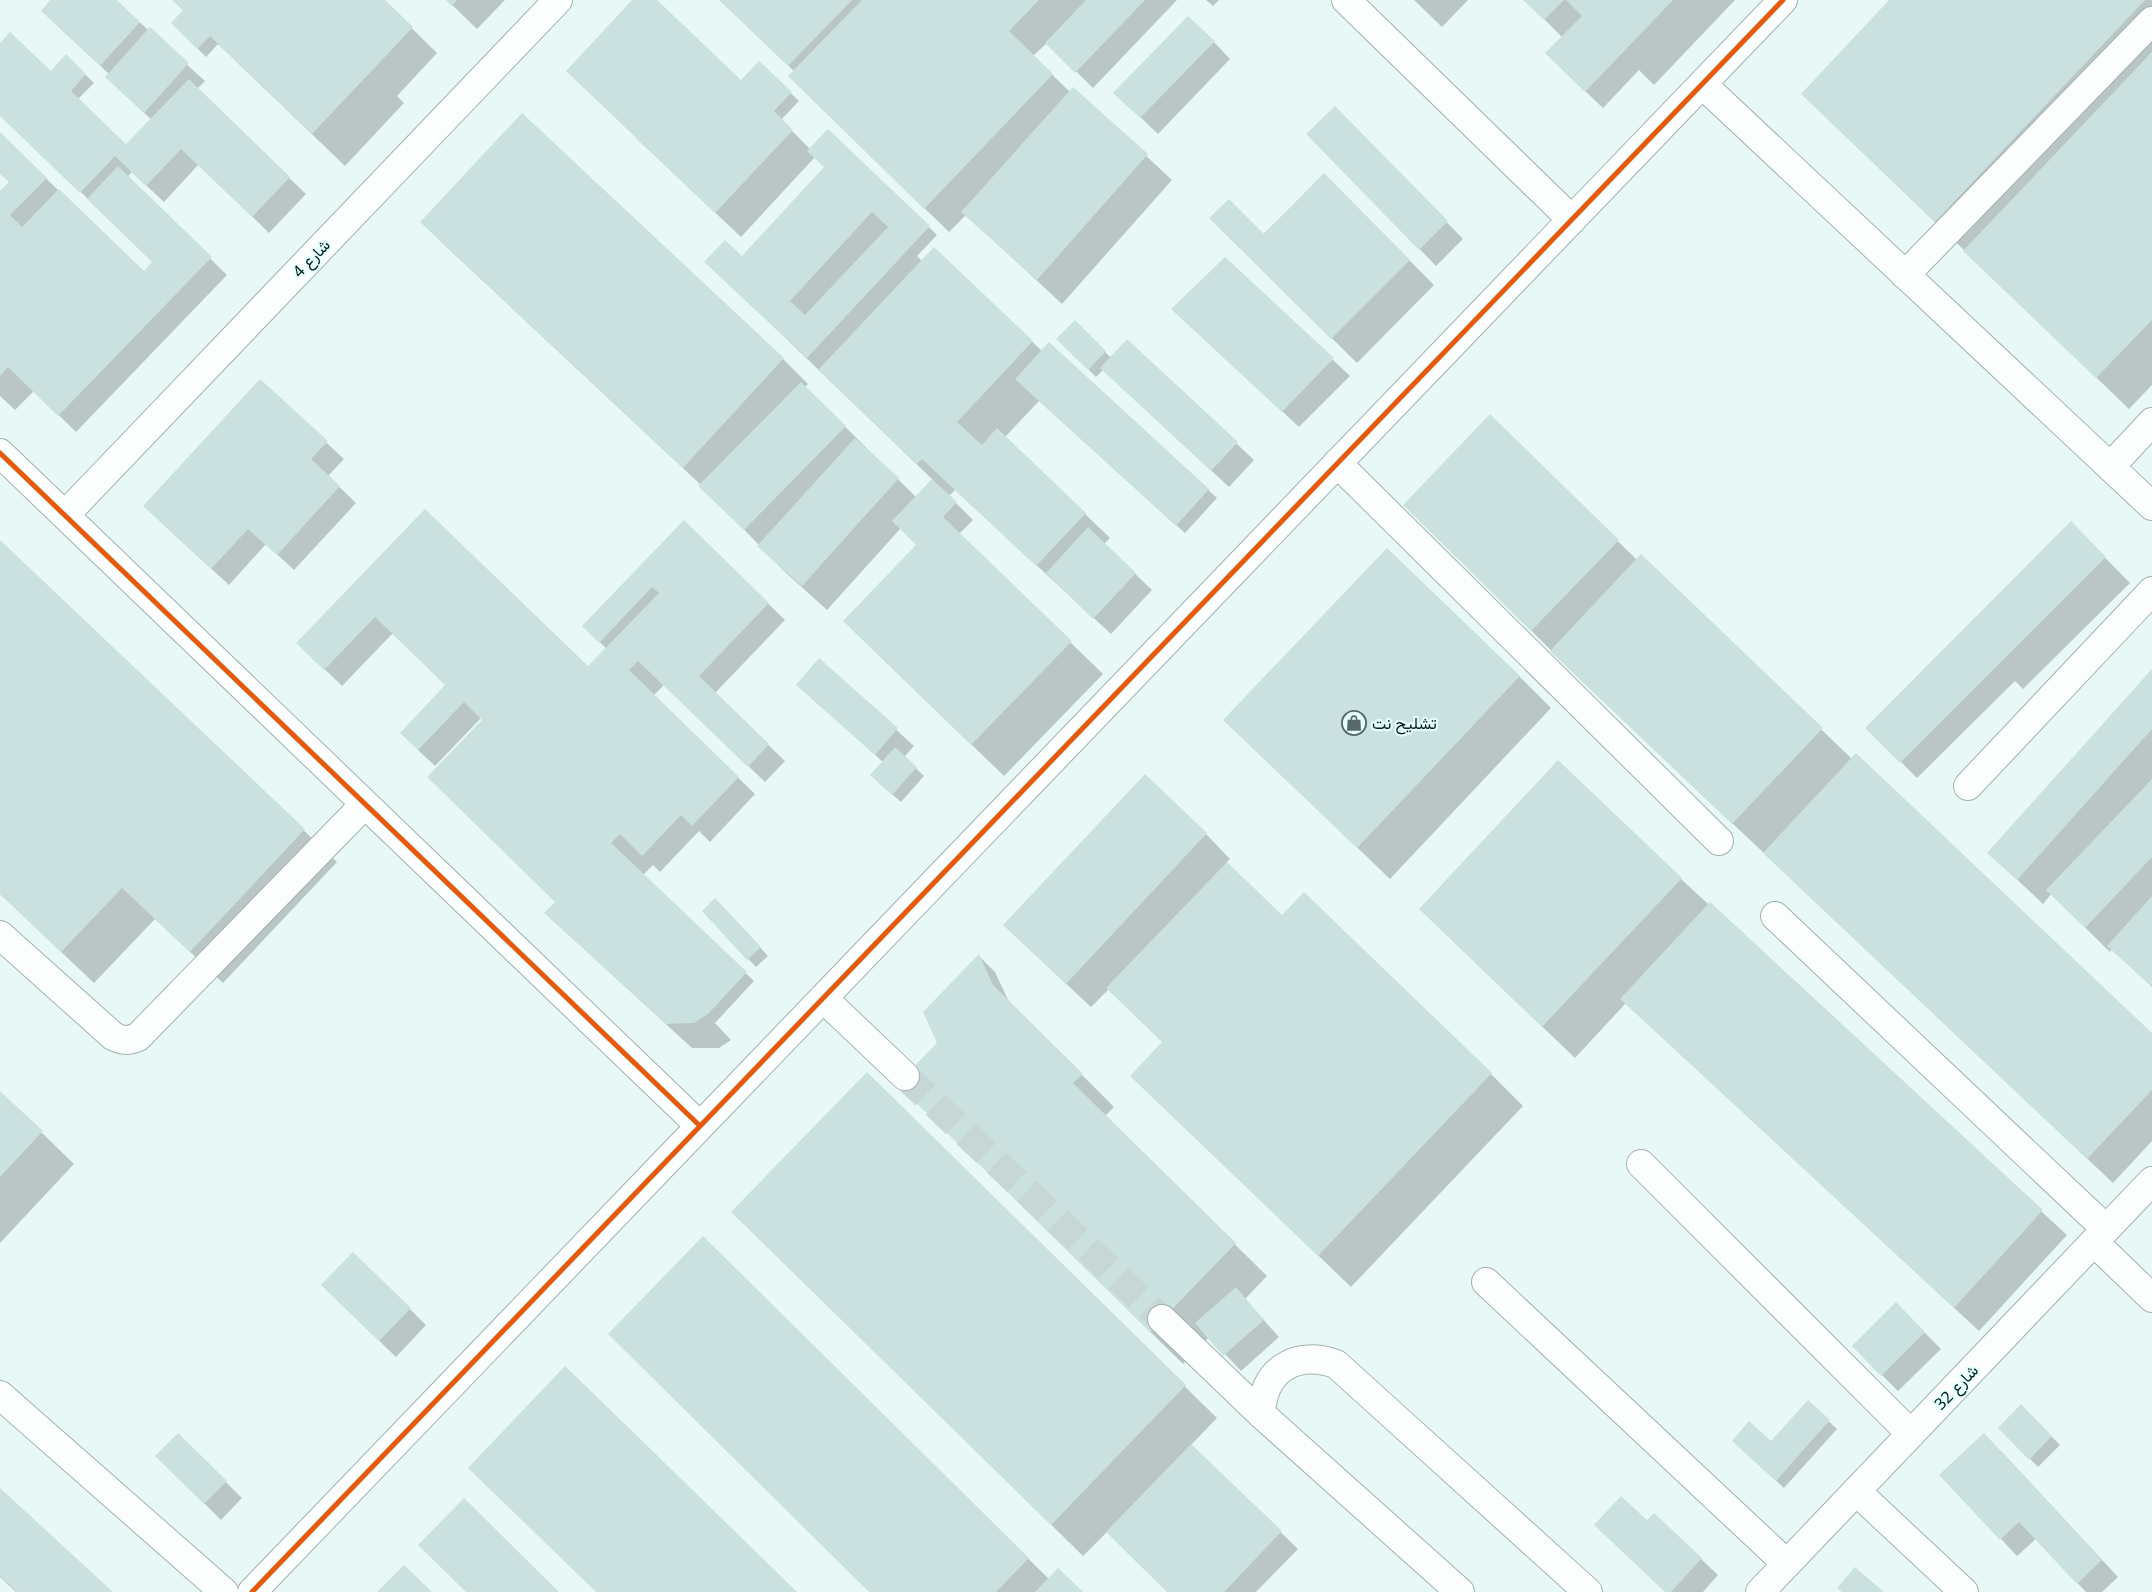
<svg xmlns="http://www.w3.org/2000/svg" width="2152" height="1592" font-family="'Noto Sans',Vazirmatn,sans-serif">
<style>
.shadow{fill:#0003}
.building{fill:#cae1e0;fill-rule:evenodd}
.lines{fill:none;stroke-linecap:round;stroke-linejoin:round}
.minor-tunnel{stroke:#c6d7d6;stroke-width:28;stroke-dasharray:28 14;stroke-linecap:butt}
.minor-casing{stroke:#a2b1b1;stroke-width:30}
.minor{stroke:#fcfefe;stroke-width:28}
.cycleway-casing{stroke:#e2fefd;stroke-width:8}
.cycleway{stroke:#e8590c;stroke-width:5}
.labels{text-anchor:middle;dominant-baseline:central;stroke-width:4.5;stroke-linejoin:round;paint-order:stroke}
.street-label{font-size:16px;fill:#071a1a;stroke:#e2fefd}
.poi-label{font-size:16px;fill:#071a1a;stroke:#e2fefd;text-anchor:start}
</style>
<rect width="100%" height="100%" fill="#e8f8f7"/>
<path class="shadow" d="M52,0h63l90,81 -8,8 109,105 -37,39 -70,-69 -35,38 -32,-30 -5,5 100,98 -151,157 -42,-41 -19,19 -15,-14v-203l10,-10 -10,-11v-38l144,139 10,-11 -154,-147v-71l68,45 -2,-33 28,27 -16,16 48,47 26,-26 -29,-27 -14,-19 -50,-47z
M173,0h210l54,53 -40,43 7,7 -59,63 -127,-122 -12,13 -34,-34 12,-12z
M447,0h58l-28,29z
M634,0h21l104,99v-36l40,38 -18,19 29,29 97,57 30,29 -20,21 5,5 12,-13 108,103 136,111 39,36 -32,35 -146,-132 -34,36 105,101 -6,6 48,46 -41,44 -156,-144 -6,6 24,24 -14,14 144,140 -99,102 -127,-123 41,-108 -17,-17 -74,82 -43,-39 -83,-86 -263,-246 84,-124 261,244 25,25 -3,3 111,110 17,-17 -210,-202 103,-110 -11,-11 -74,80 -105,-99z
M720,0h457l-84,88 -46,-45 -14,13 37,36 3,-4 99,92 -110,124 -96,-89 -17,17 -135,-131 -19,-29z
M1206,0h13l-6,6z
M1414,0h54l-26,27z
M1525,0h210l-81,85 -15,-15 -36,38 -40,-38 -1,-33z
M1891,0h261v385l-23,24 -327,-315z
M1214,42l16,17 -72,75 -26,-25z
M1335,107l128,132 -27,27 -128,-132z
M1324,175l110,110 -77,78 -112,-111z
M1225,258l125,118 -51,51 -126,-118z
M1075,322l36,36 16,-17 127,119 -25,27 -126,-117 -7,7 -38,-38z
M260,381l84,78 -16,17 28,27 -62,67 -28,-26 -37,41 -67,-62z
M1490,416l147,144 4,-4 211,203 300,276v106l-39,42 -529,-500 -155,-154z
M425,510l164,158 18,-19 -24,-23 101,-104 101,98 -70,73 70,68 -20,21 -101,-97 -11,11 102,98 -45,48 -11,-11 -39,41 -7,-7 -10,10 111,106 -39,42 16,17 -12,8h-27l-147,-135 11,-11 -72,-182 -3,-2 -46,48 -17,-16 29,-64 -54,-53 -51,53 -44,-43z
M2071,523l59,60 -107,106 -8,-8 -98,97 -50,-50z
M0,541l337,321 -114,121 -68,-64 -61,64 -94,-89z
M819,660l95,86 -10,11 20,19 -23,26 -22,-19 4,-21 -85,-77z
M2152,671v316l-40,-38 -2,3 -59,-58 -8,10 -54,-51z
M1519,676l32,32 -161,171 -133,-128z
M1206,834l24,25 -4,4 56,54 209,157 32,32 -172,181 -187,-180 -1,-65 -54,-53 -18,18 -44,-41z
M1681,879l386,356 -88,96 -353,-328 -51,55 -123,-118z
M723,908l45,48 -12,11 -53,-56z
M979,956l16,16 14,30 105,105 -9,9 162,160 -22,23 34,38 -38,34 -32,-34 -26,27 -252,-248 7,-73z
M0,1092l74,72 -74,79z
M914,1121l303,297 -26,27 107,104 -42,43h-88l-61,-60 -24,24 -325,-320z
M703,1238l346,341 32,13h-211z
M354,1254l72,71 -30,32 -57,-55z
M1896,1304l45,45 -43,42 -45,-45z
M1808,1402l29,27 -53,59 -43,-39 30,-6z
M2021,1406l39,39 -22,22 -38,-39z
M178,1435l64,63 -21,22 -64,-64z
M2001,1451l117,126 -16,15h-16l-50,-53 -19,17 -76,-81z
M0,1490l111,102h-95l-16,-15z
M1648,1522l53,37 17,16 -15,17h-37z"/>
<path class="building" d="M50,0h67l23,22 -40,44 -59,-55z
M172,0h213l28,27 -101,107 -102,-98 -13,13 -26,-26 12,-13z
M446,0h11l-6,6z
M632,0h25l84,80 18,-19 33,31 -18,19 19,19 -78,83 -149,-142z
M719,0h133l-64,66z
M862,0h177l-30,31 44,43 -129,135 -136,-133z
M1086,0h59l-70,73 -30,-30z
M1523,0h41l-20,20z
M1566,0h107l-88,92 -40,-39 37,-37z
M1889,0h256l-210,222 -134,-128z
M1188,16l27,25 -75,77 -27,-25z
M150,27l39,36 -45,50 -39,-36z
M10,32l41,39 15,-17 20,20 -15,17 55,53 63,-65 101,98 -38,40 -71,-68 -35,37 -31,-30 -35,37 -80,-77v-73z
M2152,52v268l-56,58 -133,-127z
M1073,87l75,67 -111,126 -76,-68z
M1335,106l113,115 -29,29 -113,-116z
M522,113l262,245 -101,110 -263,-246z
M828,129l102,97 -123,132 -103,-96 21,-22 17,16 82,-89 -17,-16zM872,212l16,15 -83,88 -15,-14z
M0,132l47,46 -37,37 12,12 37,-38 85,82 8,-9 -65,-63 31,-33 94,91 -154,159 -50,-49 -8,9v-185l9,-9 -9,-8z
M1324,173l86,87 -79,79 -122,-121 20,-19 35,35z
M934,247l99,94 -76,81 25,23 15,-17 89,85 -50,53 -114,-107 -5,5 -99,-94z
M1225,257l109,101 -52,54 -111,-103z
M1075,320l31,31 -18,19 -32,-31z
M1127,339l111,103 -27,29 -111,-103z
M1049,342l160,147 -33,37 -161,-147z
M260,379l68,62 -17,18 29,27 -63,69 -29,-26 -37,40 -68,-63z
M801,382l45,44 -102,104 -46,-44z
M1490,414l129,126 -88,91 -128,-126z
M855,438l44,40 -97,108 -45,-40z
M932,479l25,23 -14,15 129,124 -101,104 -128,-124 73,-76 -24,-24z
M425,509l163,157 71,-73 -7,-6 -53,56 -17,-17 102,-106 85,83 -70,73 70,68 -21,23 -110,-106 -9,9 110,107 -47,49 -11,-11 -39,41 -22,-22 -9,9 136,129 -39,42 -14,9 -28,1 -122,-111 11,-11 -128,-125 55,-57 -18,-18 -46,48 -18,-17 45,-48 -70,-68 -51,53 -28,-27z
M2071,521l35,36 -206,206 -35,-35z
M1088,527l48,46 -43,46 -47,-46z
M0,540l305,289 -115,123 -68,-64 -61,64 -61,-58z
M1387,548l133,128 -163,172 -134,-128z
M1641,554l182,174 -91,96 -182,-173z
M819,658l79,70 -23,27 -79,-70z
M2152,669v60l-135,151 -30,-27z
M895,747l22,20 -25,28 -22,-20z
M1856,753l296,280v57l-65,69 -324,-306z
M1558,760l124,118 -140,149 -123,-118z
M1145,774l62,59 -141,151 -63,-59z
M2152,779v78l-67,71 -39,-38z
M1227,862l55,53 22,-23 188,181 -174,183 -188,-180 32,-34 -56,-54z
M2152,896v88l-1,2 -44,-40z
M715,898l46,49 -14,13 -45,-49z
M1710,902l333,308 -89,98 -334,-309z
M979,954l14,31 90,89 -10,9 163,160 -86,89 -253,-248 40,-41 -14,-31z
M867,1072l319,313 -135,140 -320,-313z
M0,1091l43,40 -43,46z
M703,1236l326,322 -33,34h-127l-261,-258z
M353,1252l58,56 -32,33 -58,-56z
M1236,1287l28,33 -41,36 -28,-33z
M1896,1302l29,30 -44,44 -29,-30z
M565,1366l65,63 167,163h-201l-128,-124z
M1808,1400l22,20 -54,61 -44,-40 17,-20 22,20z
M2021,1404l31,32 -23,24 -31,-32z
M178,1433l49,48 -23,23 -49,-48z
M1984,1433l118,127 -25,24 -58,-62 -19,18 -61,-65z
M1191,1444l91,87 -58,61h-57l-61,-60z
M0,1488l113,104h-96l-17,-16z
M1621,1496l26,24 7,-7 48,45 -31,34h-6l-71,-67z
M464,1498l95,94h-93l-48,-47z
M404,1565l28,27h-55z
M1855,1567l29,25h-42l-5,-4z
M1058,1568l25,24h-48z"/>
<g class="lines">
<path class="minor-tunnel" d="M905,1076l257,243"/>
<defs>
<path id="minor" d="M1346,0l226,220
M1702,84l450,422
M1905,275l247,-254
M0,453l700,673
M1337,463l382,378
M2110,467l42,-45
M65,515l493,-515
M1968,786l184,-195
M1775,916l331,313
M0,935l113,101c10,5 15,5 25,1l227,-233
M823,998l82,78
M1641,1164l270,270
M2094,1242l58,56
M1486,1282l301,282
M1162,1319l99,95 199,178
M0,1395l224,197
M1261,1414c2,-44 34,-64 75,-50l252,228
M1856,1491l108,101
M252,1592l1531,-1592
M1760,1592l392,-411"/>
</defs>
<use href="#minor" class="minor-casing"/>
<use href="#minor" class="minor"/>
<defs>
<path id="cycleway" d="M0,453l700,673
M252,1592l1531,-1592"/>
</defs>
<use href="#cycleway" class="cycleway-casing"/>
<use href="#cycleway" class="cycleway"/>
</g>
<defs>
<symbol id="shop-ring" viewBox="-11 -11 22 22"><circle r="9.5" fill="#e2fefd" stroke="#566867" stroke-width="1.5"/><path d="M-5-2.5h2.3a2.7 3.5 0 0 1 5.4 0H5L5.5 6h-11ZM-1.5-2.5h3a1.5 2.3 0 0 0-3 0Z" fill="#566867"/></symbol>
</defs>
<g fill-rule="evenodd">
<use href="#shop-ring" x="1340" y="709" width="28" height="28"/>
</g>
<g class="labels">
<g class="street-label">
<text transform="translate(311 258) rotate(-46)">شارع 4</text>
<text transform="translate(1956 1387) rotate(-46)">شارع 32</text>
</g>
<g class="poi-label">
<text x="1372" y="723">تشليح نت</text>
</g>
</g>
</svg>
